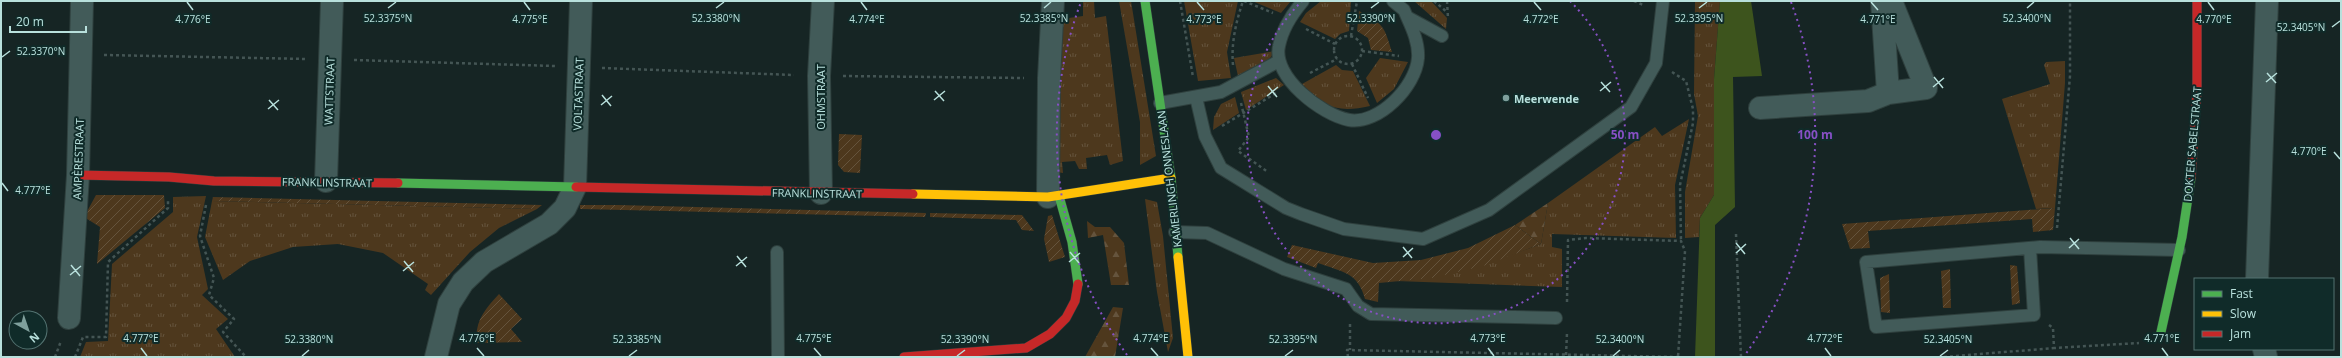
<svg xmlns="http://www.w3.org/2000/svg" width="2342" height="358" font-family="'Open Sans',sans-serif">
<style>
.grass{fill:url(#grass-tufts)}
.forest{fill:url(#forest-firs)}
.garden{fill:url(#garden-furrows)}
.water{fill:#3d541d}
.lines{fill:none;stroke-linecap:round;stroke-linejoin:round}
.lane-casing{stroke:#2f403e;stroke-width:14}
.street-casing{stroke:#2f403e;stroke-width:24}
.fast-casing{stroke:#2f403e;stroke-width:10}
.slow-casing{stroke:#2f403e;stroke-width:10}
.jam-casing{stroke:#2f403e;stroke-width:10}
.path{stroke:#445554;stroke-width:2.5;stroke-dasharray:3 3;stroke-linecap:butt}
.lane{stroke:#425b59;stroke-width:12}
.street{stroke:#425b59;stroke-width:22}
.fast{stroke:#4caf50;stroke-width:9}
.slow{stroke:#ffc107;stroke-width:9}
.jam{stroke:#c62828;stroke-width:9}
.ticks{fill:none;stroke:#b8e0dc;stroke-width:1.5}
.ring{fill:none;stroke:#8750c5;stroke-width:2;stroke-dasharray:2 4}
.poi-dot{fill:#7f9f9c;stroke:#102b29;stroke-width:1.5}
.labels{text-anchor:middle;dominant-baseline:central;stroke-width:4;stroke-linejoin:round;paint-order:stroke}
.street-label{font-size:11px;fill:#b8e0dc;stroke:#102b29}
.poi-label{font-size:11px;font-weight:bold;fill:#b8e0dc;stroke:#102b29;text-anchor:start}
.ticks-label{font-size:10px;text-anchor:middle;fill:#b8e0dc;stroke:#102b29;stroke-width:4;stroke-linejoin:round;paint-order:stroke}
.centre{fill:#8750c5;stroke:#102b29;stroke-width:2}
.ring-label{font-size:12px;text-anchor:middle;font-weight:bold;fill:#8750c5;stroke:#102b29;stroke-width:4;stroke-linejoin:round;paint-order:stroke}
</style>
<defs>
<pattern id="grass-tufts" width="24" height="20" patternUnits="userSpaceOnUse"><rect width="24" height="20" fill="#4d381d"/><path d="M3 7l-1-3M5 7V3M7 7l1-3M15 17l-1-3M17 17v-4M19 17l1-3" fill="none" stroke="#65543d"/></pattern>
<pattern id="forest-firs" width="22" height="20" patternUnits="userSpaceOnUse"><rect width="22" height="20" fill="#4d381d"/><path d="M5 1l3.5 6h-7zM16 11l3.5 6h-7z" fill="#65543d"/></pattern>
<pattern id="garden-furrows" width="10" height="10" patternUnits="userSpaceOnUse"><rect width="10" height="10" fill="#4d381d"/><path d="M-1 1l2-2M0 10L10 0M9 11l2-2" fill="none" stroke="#65543d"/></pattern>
</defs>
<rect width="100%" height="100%" fill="#162524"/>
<path class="grass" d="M1083,1h11l1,17 11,-2 17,145 -13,4 -3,-10 -21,3 1,11h-8l-4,-8 -13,1 1,11 -6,-1 5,-153 21,-3z
M1119,1h12l25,155 -16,9v-43z
M1184,1h54l-11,51 4,26 -33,3z
M1252,1h39l-10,12z
M1321,1h30l-2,30 -9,3 -5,5 -35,-17 6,-9z
M1414,1h17l16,17 -1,11z
M1695,1h25l-6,78v116l-14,23 -1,19 -14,1v-46l13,-76 -4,-22z
M1275,51l-9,13 -28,12 -4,-18z
M1380,58l28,4 -14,27 -17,14 -11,-25z
M2065,61v22l-10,125 -19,1 -34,-110 48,-15 -6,-19 2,-3z
M1336,65l6,5 11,1 17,35c-31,7 -47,2 -68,-22z
M1276,78l8,7 -38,25 -5,-18z
M1235,97l4,16 -26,17 1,-13 7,-13z
M1689,119l-14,66 1,53 -124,-4v13l10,2v38l-166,-6c53,-4 96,-19 145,-37l7,-41 107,-76 7,9z
M206,196l-9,41 11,52 -6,6 26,24 -12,10 19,28h-155l6,-15 22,-1 4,-77 61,-52v-15z
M1145,199l12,3 6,34 10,102 -5,14 -11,-60z
M212,201l325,8 -38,19 -29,24 -39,43 -6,-5 3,-6 -45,-31 -45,-9 -45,3 -43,14 -27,19 -18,-43z"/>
<path class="forest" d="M1548,203l-7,41 -26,-19z
M1087,221l8,6h15l14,16 5,42h-18l-8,-50 -15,3z
M1113,307l10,1 -8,49h-30z"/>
<path class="garden" d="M1359,11c25,13 25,15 33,41l-21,-2 -3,-12 -11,-7z
M839,134l23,1 -2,38 -16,-1 -6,-7z
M96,195h68l1,13 -68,56 3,-37 -16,-10z
M213,197l329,8 -5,4 -325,-8z
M580,205h38l308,8 -1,4 -345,-8z
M2055,208l-2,22 -20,2 -1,-13 -164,12 2,17 -20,1 -8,-25z
M930,213l92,2 12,16 -12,-1 -6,-10 -86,-3z
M1052,215l13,42 -16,5 -5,-23 4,-23z
M1515,225l26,19 -58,22 -51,12 -53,5 -1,19 -13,-3c-7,-27 -23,-27 -47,-36l-2,5 -29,-11 5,-12 81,18 48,-3 47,-12z
M2010,265l7,1 3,37 -8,2z
M1950,269l1,39h-8l-2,-37z
M1889,274l1,39 -9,-1 -1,-34z
M499,294l23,25 -11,10 11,13 -45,1c-3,-21 8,-34 22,-49z"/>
<path class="water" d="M1720,1h31l11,75 -29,1 2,130 -20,18v132h-20l5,-139 14,-23v-116z"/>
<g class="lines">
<defs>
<path id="lane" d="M1303,1c-11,13 -21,29 -24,45 -7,31 43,69 70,74 30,5 67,-34 69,-62 1,-14 -5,-28 -11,-41
M1393,1l11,9 3,7 35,19
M1196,97l9,39 16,32 65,40 15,6 43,15 79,10 66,-29 142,-103 25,-44 7,-62
M1160,103l61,-11 58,-31
M1175,232l32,1 77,36 62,20 12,17 13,8 185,4
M2030,248l4,67 -158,12 -10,-65 174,-15 139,3
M777,252l1,105"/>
<path id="street" d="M1882,1l6,92 38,-5 -35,-87
M1760,108l108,-7 20,-8
M326,181l6,-180
M821,193l-2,-117 4,-75
M1048,197l1,-119 4,-77
M2257,279l10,-278
M69,318l9,-143 4,-174
M2264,349l2,8
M436,357l13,-53 14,-22 21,-20 65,-38 16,-16 10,-21 6,-186"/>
<path id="fast" d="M1145,1l26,177 7,79
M398,183l178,4
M1059,196l13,46 6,42
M2161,332l21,-95 9,-59"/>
<path id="slow" d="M913,194l135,3 123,-19
M1178,257l10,100"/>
<path id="jam" d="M78,175l91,2 45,4 184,2
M2191,178l6,-87v-90
M576,187l337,7
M904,357l122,-9 24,-14 16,-16 9,-17 3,-17"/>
</defs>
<use href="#lane" class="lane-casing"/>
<use href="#street" class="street-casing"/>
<use href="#fast" class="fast-casing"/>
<use href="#slow" class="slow-casing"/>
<use href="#jam" class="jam-casing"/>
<path class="path" d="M1180,1l13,76
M1244,1l29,12
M1434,1l13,11
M1447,1l1,17
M1634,1l9,4
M1306,29l29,15
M1334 50a14 14 0 1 1 28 0a14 14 0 1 1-28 0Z
M1351,36l6,-35
M1362,51l37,5
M104,55l203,4
M354,60l201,6
M1352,64l16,34
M1233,65c-2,-22 3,-43 10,-64
M602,68l192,7
M1672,72l14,9 7,28v14l-13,62 1,56
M1310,73l27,-14
M843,76l181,2
M1241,103l8,34 -11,14 30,21
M1222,126l54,-33
M206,205l-6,31 14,42 -5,17 25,24 -11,13 23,25
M2057,228l13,-152v-75
M1736,234l5,123
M1567,302l1,-62 18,-2 95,3 4,10 -7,106
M1350,324v26
M2049,325l4,3 1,20 85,-5
M1566,355l1,-22
M55,357l6,-16
M75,357l8,-20h23l2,-75 60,-54v-8
M1348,357l-1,-7 331,7
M1944,357l110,-9"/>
<use href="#lane" class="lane"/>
<use href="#street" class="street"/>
<use href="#fast" class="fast"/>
<use href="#slow" class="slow"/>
<use href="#jam" class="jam"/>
</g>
<path class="ticks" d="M187,2l6,8M524,2l6,8M861,2l6,8M1197,2l7,8M1534,2l7,8M1871,2l7,8M2208,2l6,8M388,8l8,-6M716,8l8,-6M1044,8l7,-6M1371,8l8,-6M1699,8l8,-6M2027,8l7,-6M2332,27l8,-6M2,57l8,-6M2267,73l9,10M1934,77l9,11M1601,82l9,10M2266,82l11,-9M1268,86l9,11M1933,87l11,-9M935,91l9,10M1600,91l11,-9M602,95l9,11M1267,96l11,-9M269,100l9,10M934,100l11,-9M601,105l11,-9M268,109l11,-9M2334,152l6,7M2,183l6,8M2070,238l9,11M1736,243l9,11M1403,247l9,11M2069,248l10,-9M1070,252l9,11M1736,253l10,-9M737,256l9,11M1403,257l10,-9M404,261l9,11M1069,262l11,-9M71,265l9,11M736,266l11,-9M403,271l11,-9M70,275l11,-9M141,348l6,8M477,348l7,8M814,348l7,8M1151,348l7,8M1488,348l6,8M1825,348l6,8M2162,348l6,8M302,356l7,-6M629,356l8,-6M957,356l8,-6M1285,356l8,-6M1613,356l7,-6M1940,356l8,-6"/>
<g class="ring">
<path d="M1570 1A189 189 0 1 1 1302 1"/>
<path d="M1127 355A379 379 0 0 1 1081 2M1791 2A379 379 0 0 1 1745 355"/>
</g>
<circle class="poi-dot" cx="1506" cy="98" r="4"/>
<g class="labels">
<g class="street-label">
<text transform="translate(329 91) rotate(-88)">WATTSTRAAT</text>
<text transform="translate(578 94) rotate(-88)">VOLTASTRAAT</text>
<text transform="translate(820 97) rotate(-90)">OHMSTRAAT</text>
<text transform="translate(2192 144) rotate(-85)">DOKTER SABELSTRAAT</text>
<text transform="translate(78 159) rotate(-88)">AMPÈRESTRAAT</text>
<text transform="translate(1169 179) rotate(-97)">KAMERLINGH ONNESLAAN</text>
<text transform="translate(327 182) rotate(1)">FRANKLINSTRAAT</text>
<text transform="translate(817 193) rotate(1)">FRANKLINSTRAAT</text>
</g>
<g class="poi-label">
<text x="1514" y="98">Meerwende</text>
</g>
</g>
<g class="ticks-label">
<text x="388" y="22">52.3375°N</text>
<text x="716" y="22">52.3380°N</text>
<text x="1044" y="22">52.3385°N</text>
<text x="1371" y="22">52.3390°N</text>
<text x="1699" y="22">52.3395°N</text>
<text x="2027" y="22">52.3400°N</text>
<text x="193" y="23">4.776°E</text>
<text x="530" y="23">4.775°E</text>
<text x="1878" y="23">4.771°E</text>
<text x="867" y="23">4.774°E</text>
<text x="1204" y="23">4.773°E</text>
<text x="1541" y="23">4.772°E</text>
<text x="2214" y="23">4.770°E</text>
<text x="2301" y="31">52.3405°N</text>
<text x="41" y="55">52.3370°N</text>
<text x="2309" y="155">4.770°E</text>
<text x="33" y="194">4.777°E</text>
<text x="141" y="342">4.777°E</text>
<text x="477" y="342">4.776°E</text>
<text x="814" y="342">4.775°E</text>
<text x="1151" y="342">4.774°E</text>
<text x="1488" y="342">4.773°E</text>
<text x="1825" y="342">4.772°E</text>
<text x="2162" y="342">4.771°E</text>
<text x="309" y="343">52.3380°N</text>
<text x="637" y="343">52.3385°N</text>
<text x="965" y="343">52.3390°N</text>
<text x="1293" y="343">52.3395°N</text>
<text x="1620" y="343">52.3400°N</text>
<text x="1948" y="343">52.3405°N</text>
</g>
<circle cx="1436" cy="135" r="6" class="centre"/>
<g class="ring-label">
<text x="1625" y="139">50 m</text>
<text x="1815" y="139">100 m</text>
</g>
<rect width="2342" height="358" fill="none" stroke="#b8e0dc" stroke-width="4"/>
<rect x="2194" y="278" width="140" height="72" fill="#102b29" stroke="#537371"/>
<rect x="2202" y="291" width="20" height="6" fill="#4caf50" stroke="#537371"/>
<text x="2230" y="298" font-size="12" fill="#b8e0dc">Fast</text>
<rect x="2202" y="311" width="20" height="6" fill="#ffc107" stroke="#537371"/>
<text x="2230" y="318" font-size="12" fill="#b8e0dc">Slow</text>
<rect x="2202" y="331" width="20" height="6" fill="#c62828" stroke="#537371"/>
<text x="2230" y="338" font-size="12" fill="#b8e0dc">Jam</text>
<g transform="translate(28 330) rotate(140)"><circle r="19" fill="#102b29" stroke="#537371"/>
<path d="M0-3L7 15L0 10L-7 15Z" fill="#7f9f9c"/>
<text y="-6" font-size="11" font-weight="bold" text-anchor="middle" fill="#b8e0dc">N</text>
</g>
<path d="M10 26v6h76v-6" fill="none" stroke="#b8e0dc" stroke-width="2"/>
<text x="16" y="26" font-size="12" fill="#b8e0dc" stroke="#102b29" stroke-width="3" paint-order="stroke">20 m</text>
</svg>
